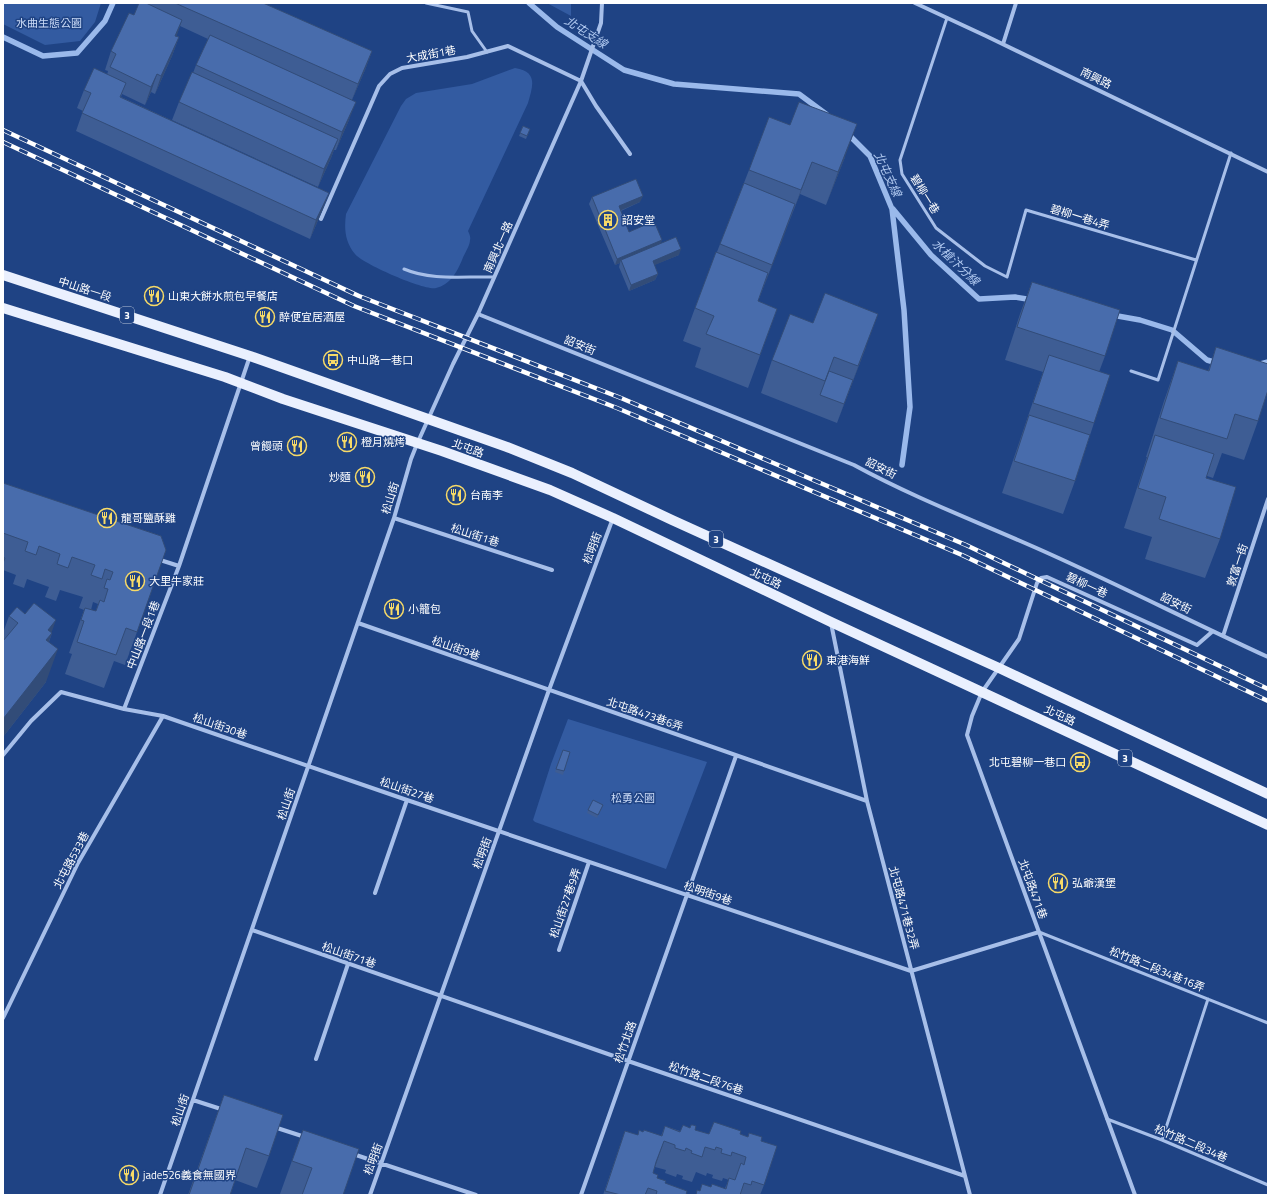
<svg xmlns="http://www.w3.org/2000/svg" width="1271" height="1198" font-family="'Titillium Web','Noto Sans TC',sans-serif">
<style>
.green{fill:#335ba1}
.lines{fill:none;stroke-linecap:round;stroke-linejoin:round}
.stream{stroke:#9ab9eb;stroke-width:5.5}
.service{stroke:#a7bfe9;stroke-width:3}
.minor{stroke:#a7bfe9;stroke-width:4}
.primary{stroke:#eaf0fe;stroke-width:10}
.rail-casing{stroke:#fff;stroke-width:4.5}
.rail{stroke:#1f4384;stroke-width:3;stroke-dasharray:9;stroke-linecap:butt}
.wall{fill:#3e5d94;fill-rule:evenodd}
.shaded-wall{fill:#324c78}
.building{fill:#486cac;stroke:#324c78}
.labels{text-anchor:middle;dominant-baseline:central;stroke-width:3;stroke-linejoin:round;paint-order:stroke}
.shield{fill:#1f4384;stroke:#bcc7da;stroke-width:1}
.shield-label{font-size:10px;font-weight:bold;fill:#fff}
.park-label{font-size:11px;fill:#cbdbf7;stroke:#1f4384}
.street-label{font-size:11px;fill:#fff;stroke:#1f4384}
.poi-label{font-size:11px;fill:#fff;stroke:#1f4384;text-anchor:start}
.water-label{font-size:12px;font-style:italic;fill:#b2caf1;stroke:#1f4384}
</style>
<rect width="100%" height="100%" fill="#1f4384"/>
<path class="green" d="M3,3h98l-6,19 -15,19 -35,4 -42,-21z
M547,3h24v13z
M515,68c23,4 18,17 13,35l-60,128c1,2 3,6 2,9 0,6 -6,14 -8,20 -5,12 -12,25 -26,28 -11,3 -73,-24 -81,-34 -10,-12 -11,-25 -9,-40l55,-108 5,-7 10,-6 56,-9z
M568,719l139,43 -41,107 -131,-47 -2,-2 18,-56z"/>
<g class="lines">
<path class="stream" d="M529,3l28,24 67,43 50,14 125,10 27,20
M3,37l40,19 34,-3 28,-32 8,-18
M847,133l23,23 22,53 12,101 6,97 -8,58
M893,209l38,46 48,44 36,-2 18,3
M1112,315l28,5 32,10 35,30 10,3
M1257,365l11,-3"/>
<path class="service" d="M426,3l42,9 4,19 15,21
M947,18l-47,142 2,14 34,54 49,38 22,11 19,-67 170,50
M404,269c28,12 60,7 90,8
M1131,371l27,9 73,-227
M1039,932l229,91
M1107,1119l55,21 106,45
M1162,1140l46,-141"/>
<path class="minor" d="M915,3l71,33 282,136
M1003,44l13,-41
M581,81l15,25 34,48
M321,219l58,-133 11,-12 12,-6 65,-11 41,-11 73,35
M478,314l376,151c64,35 132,60 198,90 73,33 144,69 216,102
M394,518l158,52
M157,559l22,7
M358,623l509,178
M831,623l36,178 103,394
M1223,636l45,-137
M124,709l55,-143 71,-210
M3,755l28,-34 30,-29 63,17 39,7 244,84 504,171 128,-39
M375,893l32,-93
M252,930l376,131 337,115
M559,950l30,-88
M3,1018l75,-155 85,-147
M316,1059l32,-95
M193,1100l31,10
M274,1127l31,10
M353,1154l123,41
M160,1195l234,-677 17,-59 6,-15 36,-80 25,-50 103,-233 20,-58 1,-20
M370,1195l179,-505 64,-172
M581,1195l155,-439
M1135,1195l-168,-460 5,-19 10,-24 37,-53 18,-56 4,-5 6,-1 150,68 16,-14"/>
<path class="primary" d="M3,275l247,81 257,91 65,26 100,47 327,148 269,126
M3,308l222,69 58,22 159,52 108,39 63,28 218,104 437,203"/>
<defs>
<path id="rail" d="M3,130l356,166 262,102 345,147 302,144
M3,142l351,164 263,102 345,147 306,146"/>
</defs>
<use href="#rail" class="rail-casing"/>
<use href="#rail" class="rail"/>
</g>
<path class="wall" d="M150,3h113l109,48 -7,19 -13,30 -3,20 -13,30h-2l-3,8 -13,29 -146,-67 7,-18 14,-29 3,-8 12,-26 -28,-13 -4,10 3,1 -7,19 -17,38 -4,-2 -6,13 -23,-11 -1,3 208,96 -7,18 -12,28 -234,-108 7,-20 -6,-3 7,-18 23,-15 1,-4 -3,-1 6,-19z
M523,126l7,3 -4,10 -7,-3z
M845,157l-19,48 -26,-11 -42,107 19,8 -29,79 -53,-21 6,-19 -18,-7 12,-33 54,-138z
M592,197l48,5 -19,9 8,21 32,12 18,11 -25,10 4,9 -3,6 -26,11 -10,-24 1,-4 -5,2 -26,-61z
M1032,282l73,74 -6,16 -5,51 -19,58 -12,33 -61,-21 41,-121 -38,-12 15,-46z
M866,347l-29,76 -76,-30 11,-33z
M1216,347l42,74 -14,39 -22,-7 -9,25 -6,-2 -1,2 14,61 -15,39 -60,-19 7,-22 -28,-9 23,-71h-1l18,-56 14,-40 30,10z
M3,483l158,53 -24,96 -12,33 -11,-4 -10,27 -39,-14 7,-20 -3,-1 15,-43 -5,-2 4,-11 -23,-7 -4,11 -11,-4 4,-10 -22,-8 -3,9 -11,-4 3,-9 -13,-5zM93,602l5,2 -2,7 -5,-1z
M25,614l27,19 -3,9 -3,40 -43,55v-104l6,-17z
M563,750l7,2 -7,23 -8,-3z
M603,805l-6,13 -10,-5 1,-3z
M224,1095l45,61 -12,32 -22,-8 -5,15h-42z
M665,1126l15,5 15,-1 14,4h31l21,7 3,44 -4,10h-64l4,-4 10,-4 15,1 4,-8 -6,-2 -1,3 -10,-3 1,-3 -6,-2 -1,3 -10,-4 -4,10 -10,-3 1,-3 -6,-2 -1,3 -11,-4 1,-3 -11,-3 -2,6 4,5 8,5 21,12h-83l22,-64 13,4 5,-3 18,4z
M303,1130l40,65h-59l-4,-1z"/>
<path class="shaded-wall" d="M182,20l-6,18 -1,-2z
M179,37l-7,19 -17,38 6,-18z
M372,51l-7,19 -14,32 7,-18z
M157,74l-6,18 -6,13 6,-18z
M356,102l-7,18 -13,30 6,-18z
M857,124l-12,33 -19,48 12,-33z
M338,139l-7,19 -13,29 6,-18z
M812,162l-12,32 -11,29 12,-33z
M329,193l-7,18 -12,28 6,-19z
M643,196l-3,6 -23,10 2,-6z
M795,204l-11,32 -24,61 12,-32z
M662,240l-2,6 -39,14 -1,3 -5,2 2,-6z
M681,249l-2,6 -29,12 3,-6z
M658,274l-3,6 -26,11 2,-6z
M878,314l-12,33 -29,76 7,-19z
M56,620l-5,14 1,-1 -12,33 8,-36z
M58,649l-12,33 -43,55v-18z
M664,1141l-9,26 -9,20 10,-25z"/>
<path class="building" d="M139,3h7l36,17 -7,16 4,1 -18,39 -4,-2 -6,13 -41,-20 6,-13 -5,-3 18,-38 5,2z
M175,3h88l109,48 -14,33z
M210,35l146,67 -14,30 -146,-67z
M94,68l32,15 -6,14 209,96 -13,27 -234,-107 9,-20 -7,-3z
M192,72l146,67 -14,30 -145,-67z
M799,102l58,22 -19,48 -26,-10 -11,28 -52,-20 20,-53 21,8z
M523,126l7,3 -3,7 -7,-3z
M636,179l7,17 -24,10 10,26 25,-11 8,19 -45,19 -25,-62z
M744,183l51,21 -23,61 -52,-21z
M676,237l5,12 -28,12 5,13 -27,11 -10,-25z
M716,252l52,21 -10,28 19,8 -17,46 -54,-21 8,-18 -19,-8z
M1032,282l88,28 -15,46 -88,-29z
M825,293l53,21 -20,52 -24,-9 -9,24 -53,-21 18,-46 23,9z
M1216,347l52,17v26l-10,31 -23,-7 -8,25 -67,-21 18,-57 31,10z
M1049,355l61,20 -16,48 -61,-20z
M829,371l24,9 -9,24 -24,-9z
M1029,415l61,20 -15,46 -61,-20z
M1155,435l59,19 -8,24 30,9 -16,52 -61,-20 7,-22 -28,-9z
M3,483l158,53 5,14 -29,82 -11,-4 -10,27 -39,-13 7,-21 -3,-1 4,-12 11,3 4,-11 4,2 4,-13 -4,-1 3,-9 3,1 3,-8 -8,-3 -3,10 -11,-4 4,-10 -23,-8 -4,11 -11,-4 3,-10 -21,-8 -3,9 -11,-4 3,-9 -25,-9z
M3,557l2,1 -2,5z
M34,603l22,17 -8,10 4,3 -6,7 12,9 -55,70v-78l15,-18 -9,-7 8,-9 8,7z
M563,750l7,2 -6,19 -8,-2z
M593,800l10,5 -5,10 -10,-5z
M224,1095l59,20 -14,41 -23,-8 -16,47h-41z
M714,1122l27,9 -1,3 8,3 1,-4 13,4 -1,4 16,5 -13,39 -12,-4 -1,4 -7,-2 -4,12h-44l1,-5 3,1 2,-7 9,3 1,-3 14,5 3,-11 6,2 6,-17 3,2 2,-8 -14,-5 -1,4 -10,-3 1,-4 -6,-2 -1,3 -10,-3 -3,10 -11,-4 1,-2 -6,-3 -1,3 -10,-3v-3l-11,-4 -8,21 -3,11 5,2 -1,3 9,3 -1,2 22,8 -1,4h-30l1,-4 -9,-3 -3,7h-24l-16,-4 20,-60 13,4 1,-5 4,2 1,-2 18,6 3,-10 15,6 3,-7 7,3 1,-3h2l3,1 -1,4 14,4z
M303,1130l56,19 -16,46h-41l10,-27 -20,-7z"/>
<defs>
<symbol id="building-ring" viewBox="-11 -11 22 22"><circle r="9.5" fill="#1f4384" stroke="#f7da67" stroke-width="1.5"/><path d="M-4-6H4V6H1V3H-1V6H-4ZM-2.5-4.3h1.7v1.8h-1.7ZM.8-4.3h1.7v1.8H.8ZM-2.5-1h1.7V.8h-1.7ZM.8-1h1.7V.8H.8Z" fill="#f7da67"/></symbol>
<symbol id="restaurant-ring" viewBox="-11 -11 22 22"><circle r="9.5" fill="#1f4384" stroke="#f7da67" stroke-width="1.5"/><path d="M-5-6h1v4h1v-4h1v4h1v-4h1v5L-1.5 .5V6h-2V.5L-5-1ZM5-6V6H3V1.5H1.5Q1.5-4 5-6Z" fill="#f7da67"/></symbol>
<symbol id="bus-ring" viewBox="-11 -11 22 22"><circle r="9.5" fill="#1f4384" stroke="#f7da67" stroke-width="1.5"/><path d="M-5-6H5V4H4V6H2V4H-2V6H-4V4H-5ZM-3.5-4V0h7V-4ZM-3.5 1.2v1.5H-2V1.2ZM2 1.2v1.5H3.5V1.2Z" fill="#f7da67"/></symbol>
</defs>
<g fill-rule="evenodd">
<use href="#building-ring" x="597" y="209" width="22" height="22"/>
<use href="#restaurant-ring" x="143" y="285" width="22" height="22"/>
<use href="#restaurant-ring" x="254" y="306" width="22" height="22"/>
<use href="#bus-ring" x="322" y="349" width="22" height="22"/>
<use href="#restaurant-ring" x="336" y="431" width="22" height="22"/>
<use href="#restaurant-ring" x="286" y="435" width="22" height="22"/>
<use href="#restaurant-ring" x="354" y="466" width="22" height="22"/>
<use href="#restaurant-ring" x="445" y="484" width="22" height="22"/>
<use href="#restaurant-ring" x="96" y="507" width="22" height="22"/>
<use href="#restaurant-ring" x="124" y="570" width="22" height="22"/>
<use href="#restaurant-ring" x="383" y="598" width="22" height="22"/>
<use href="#restaurant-ring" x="801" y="649" width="22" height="22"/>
<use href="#bus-ring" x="1069" y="751" width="22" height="22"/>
<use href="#restaurant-ring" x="1047" y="872" width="22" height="22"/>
<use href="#restaurant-ring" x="118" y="1164" width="22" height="22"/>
</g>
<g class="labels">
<g class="shield">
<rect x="120" y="307" width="14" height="16" rx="3"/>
<rect x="709" y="531" width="14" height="16" rx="3"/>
<rect x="1118" y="750" width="14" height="16" rx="3"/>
</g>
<g class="shield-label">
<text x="127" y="315">3</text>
<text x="716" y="539">3</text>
<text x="1125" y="758">3</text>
</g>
<g class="park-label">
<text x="49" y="23">水曲生態公園</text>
<text x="633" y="798">松勇公園</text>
</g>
<g class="street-label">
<text transform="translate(431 54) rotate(-10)">大成街1巷</text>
<text transform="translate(1096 78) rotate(26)">南興路</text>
<text transform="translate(925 194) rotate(58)">碧柳一巷</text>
<text transform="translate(1080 217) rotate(17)">碧柳一巷4弄</text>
<text transform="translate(498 247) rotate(-66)">南興北一路</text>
<text transform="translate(85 289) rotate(18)">中山路一段</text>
<text transform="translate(580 345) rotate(22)">詔安街</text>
<text transform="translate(468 448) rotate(20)">北屯路</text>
<text transform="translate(881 468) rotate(26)">詔安街</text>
<text transform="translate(390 498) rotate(-73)">松山街</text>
<text transform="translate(475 535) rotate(18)">松山街1巷</text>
<text transform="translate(592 548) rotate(-70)">松明街</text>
<text transform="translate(1237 565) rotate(-72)">敦富一街</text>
<text transform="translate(766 578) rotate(26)">北屯路</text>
<text transform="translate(1087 585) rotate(25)">碧柳一巷</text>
<text transform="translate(1176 603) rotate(26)">詔安街</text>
<text transform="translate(143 635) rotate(-69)">中山路一段1巷</text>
<text transform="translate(456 648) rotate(19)">松山街9巷</text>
<text transform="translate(645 714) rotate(19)">北屯路473巷6弄</text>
<text transform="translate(1060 715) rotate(25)">北屯路</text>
<text transform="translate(220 726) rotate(19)">松山街30巷</text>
<text transform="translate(407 790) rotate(19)">松山街27巷</text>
<text transform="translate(286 804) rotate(-71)">松山街</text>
<text transform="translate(482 853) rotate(-70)">松明街</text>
<text transform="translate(71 860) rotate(-62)">北屯路533巷</text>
<text transform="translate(1033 889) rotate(70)">北屯路471巷</text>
<text transform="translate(708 893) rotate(19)">松明街9巷</text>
<text transform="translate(565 903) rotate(-71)">松山街27巷9弄</text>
<text transform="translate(904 908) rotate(75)">北屯路471巷32弄</text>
<text transform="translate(349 955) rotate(19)">松山街71巷</text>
<text transform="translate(1157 969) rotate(22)">松竹路二段34巷16弄</text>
<text transform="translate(625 1042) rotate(-70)">松竹北路</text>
<text transform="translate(706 1078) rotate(19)">松竹路二段76巷</text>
<text transform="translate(180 1110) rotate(-71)">松山街</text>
<text transform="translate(1191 1143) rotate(23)">松竹路二段34巷</text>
<text transform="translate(373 1159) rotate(-70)">松明街</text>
</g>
<g class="poi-label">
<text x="622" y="220">詔安堂</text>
<text x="168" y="296">山東大餅水煎包早餐店</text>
<text x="279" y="317">醉便宜居酒屋</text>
<text x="347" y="360">中山路一巷口</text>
<text x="361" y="442">橙月燒烤</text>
<text x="283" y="446" text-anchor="end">曾饅頭</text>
<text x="351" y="477" text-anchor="end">炒麵</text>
<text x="470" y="495">台南李</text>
<text x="121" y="518">龍哥鹽酥雞</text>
<text x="149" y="581">大里牛家莊</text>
<text x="408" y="609">小籠包</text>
<text x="826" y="660">東港海鮮</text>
<text x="1066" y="762" text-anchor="end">北屯碧柳一巷口</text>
<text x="1072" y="883">弘爺漢堡</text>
<text x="143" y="1175">jade526義食無國界</text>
</g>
<g class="water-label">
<text transform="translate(586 32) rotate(33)">北屯支線</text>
<text transform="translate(888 174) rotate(65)">北屯支線</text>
<text transform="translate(956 262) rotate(44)">水槍汴分線</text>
</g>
</g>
<rect width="1271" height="1198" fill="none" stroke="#ffffff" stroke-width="8"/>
</svg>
